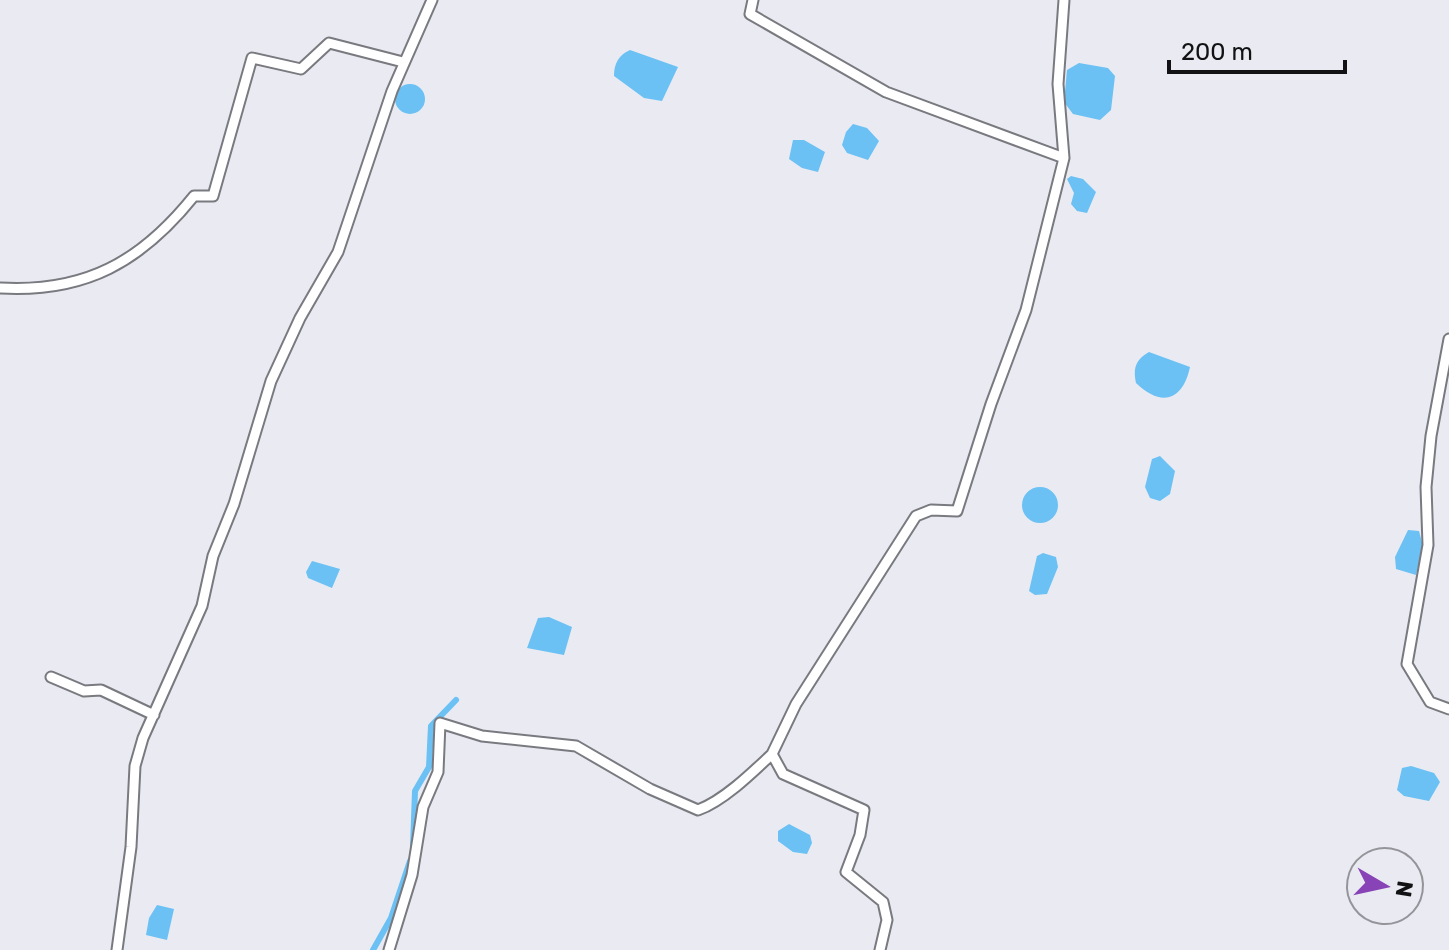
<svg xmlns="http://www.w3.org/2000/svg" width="1449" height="950" font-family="Rubik,sans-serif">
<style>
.water{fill:#6bc0f4}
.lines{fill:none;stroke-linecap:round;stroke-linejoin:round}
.canal{stroke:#6bc0f4;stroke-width:6}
.minor-casing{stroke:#797a80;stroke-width:13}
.minor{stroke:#fff;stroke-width:9}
</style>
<rect width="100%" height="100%" fill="#eaebf2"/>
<path class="water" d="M630,50l48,17 -16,34 -18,-3 -30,-22c0,-13 5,-21 16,-26z
M1079,63l29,5 7,8 -4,34 -11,10 -27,-6 -9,-12 3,-32z
M395 99a15 15 0 1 1 30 0a15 15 0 1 1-30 0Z
M853,124l14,4 12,13 -11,19 -21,-7 -5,-8 4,-13z
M793,140h11l21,12 -7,20 -16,-4 -13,-9z
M1071,176l12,3 13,13 -9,21 -10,-2 -6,-7 3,-11 -7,-14z
M1149,352l41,15c-7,33 -28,41 -54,16 -3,-14 -1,-23 13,-31z
M1160,456l15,15 -5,23 -10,7 -10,-3 -5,-11 7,-28z
M1022 505a18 18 0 1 1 36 0a18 18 0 1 1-36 0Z
M1408,530l11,1 4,15 -7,29 -20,-6 -1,-12z
M1043,553l13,4 2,10 -11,27 -12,1 -6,-4 8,-35z
M312,561l28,8 -8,19 -24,-10 -2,-6z
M549,617l23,10 -8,28 -37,-7 11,-30z
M1411,766l23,7 6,9 -11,19 -25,-5 -7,-6 5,-22z
M789,824l21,11 2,8 -5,11 -14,-2 -15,-11v-10z
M157,905l17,4 -7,31 -21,-5 3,-17z"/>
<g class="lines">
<path class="canal" d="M413,847l2,-56 14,-24 2,-41 25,-26
M373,950l18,-32 19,-57"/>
<defs>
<path id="minor" d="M753,0l-3,14 136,78 178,66
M0,288c85,5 141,-26 194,-92h19l39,-138 49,11 28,-26 74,19
M1449,339l-18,97 -5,51 2,58 -21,119 23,38 19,7
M51,677l33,14 17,-1 53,25
M117,950l14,-103 4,-81 8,-28 59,-132 11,-50 21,-52 37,-123 29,-63 38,-66 54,-161 40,-91
M389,950l23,-75 11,-68 15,-35 2,-49 42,13 94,10 74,43 48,21c25,-9 54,-37 74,-56
M880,950l7,-30 -4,-18 -37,-30 14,-37 4,-25 -81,-36 -11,-20 24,-50 120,-188 15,-6 26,1 34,-107 35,-94 38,-152 -6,-74 6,-84"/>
</defs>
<use href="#minor" class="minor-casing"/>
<use href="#minor" class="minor"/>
</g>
<g transform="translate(1385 886) rotate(99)"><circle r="38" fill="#eaebf2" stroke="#94949a" stroke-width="2"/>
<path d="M0-6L14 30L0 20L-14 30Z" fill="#8843b6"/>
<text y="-12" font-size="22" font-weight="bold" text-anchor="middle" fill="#121215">N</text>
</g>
<path d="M1169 60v12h176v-12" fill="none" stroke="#121215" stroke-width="4"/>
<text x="1181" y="60" font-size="24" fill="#121215" stroke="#eaebf2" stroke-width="6" paint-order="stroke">200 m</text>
</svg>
